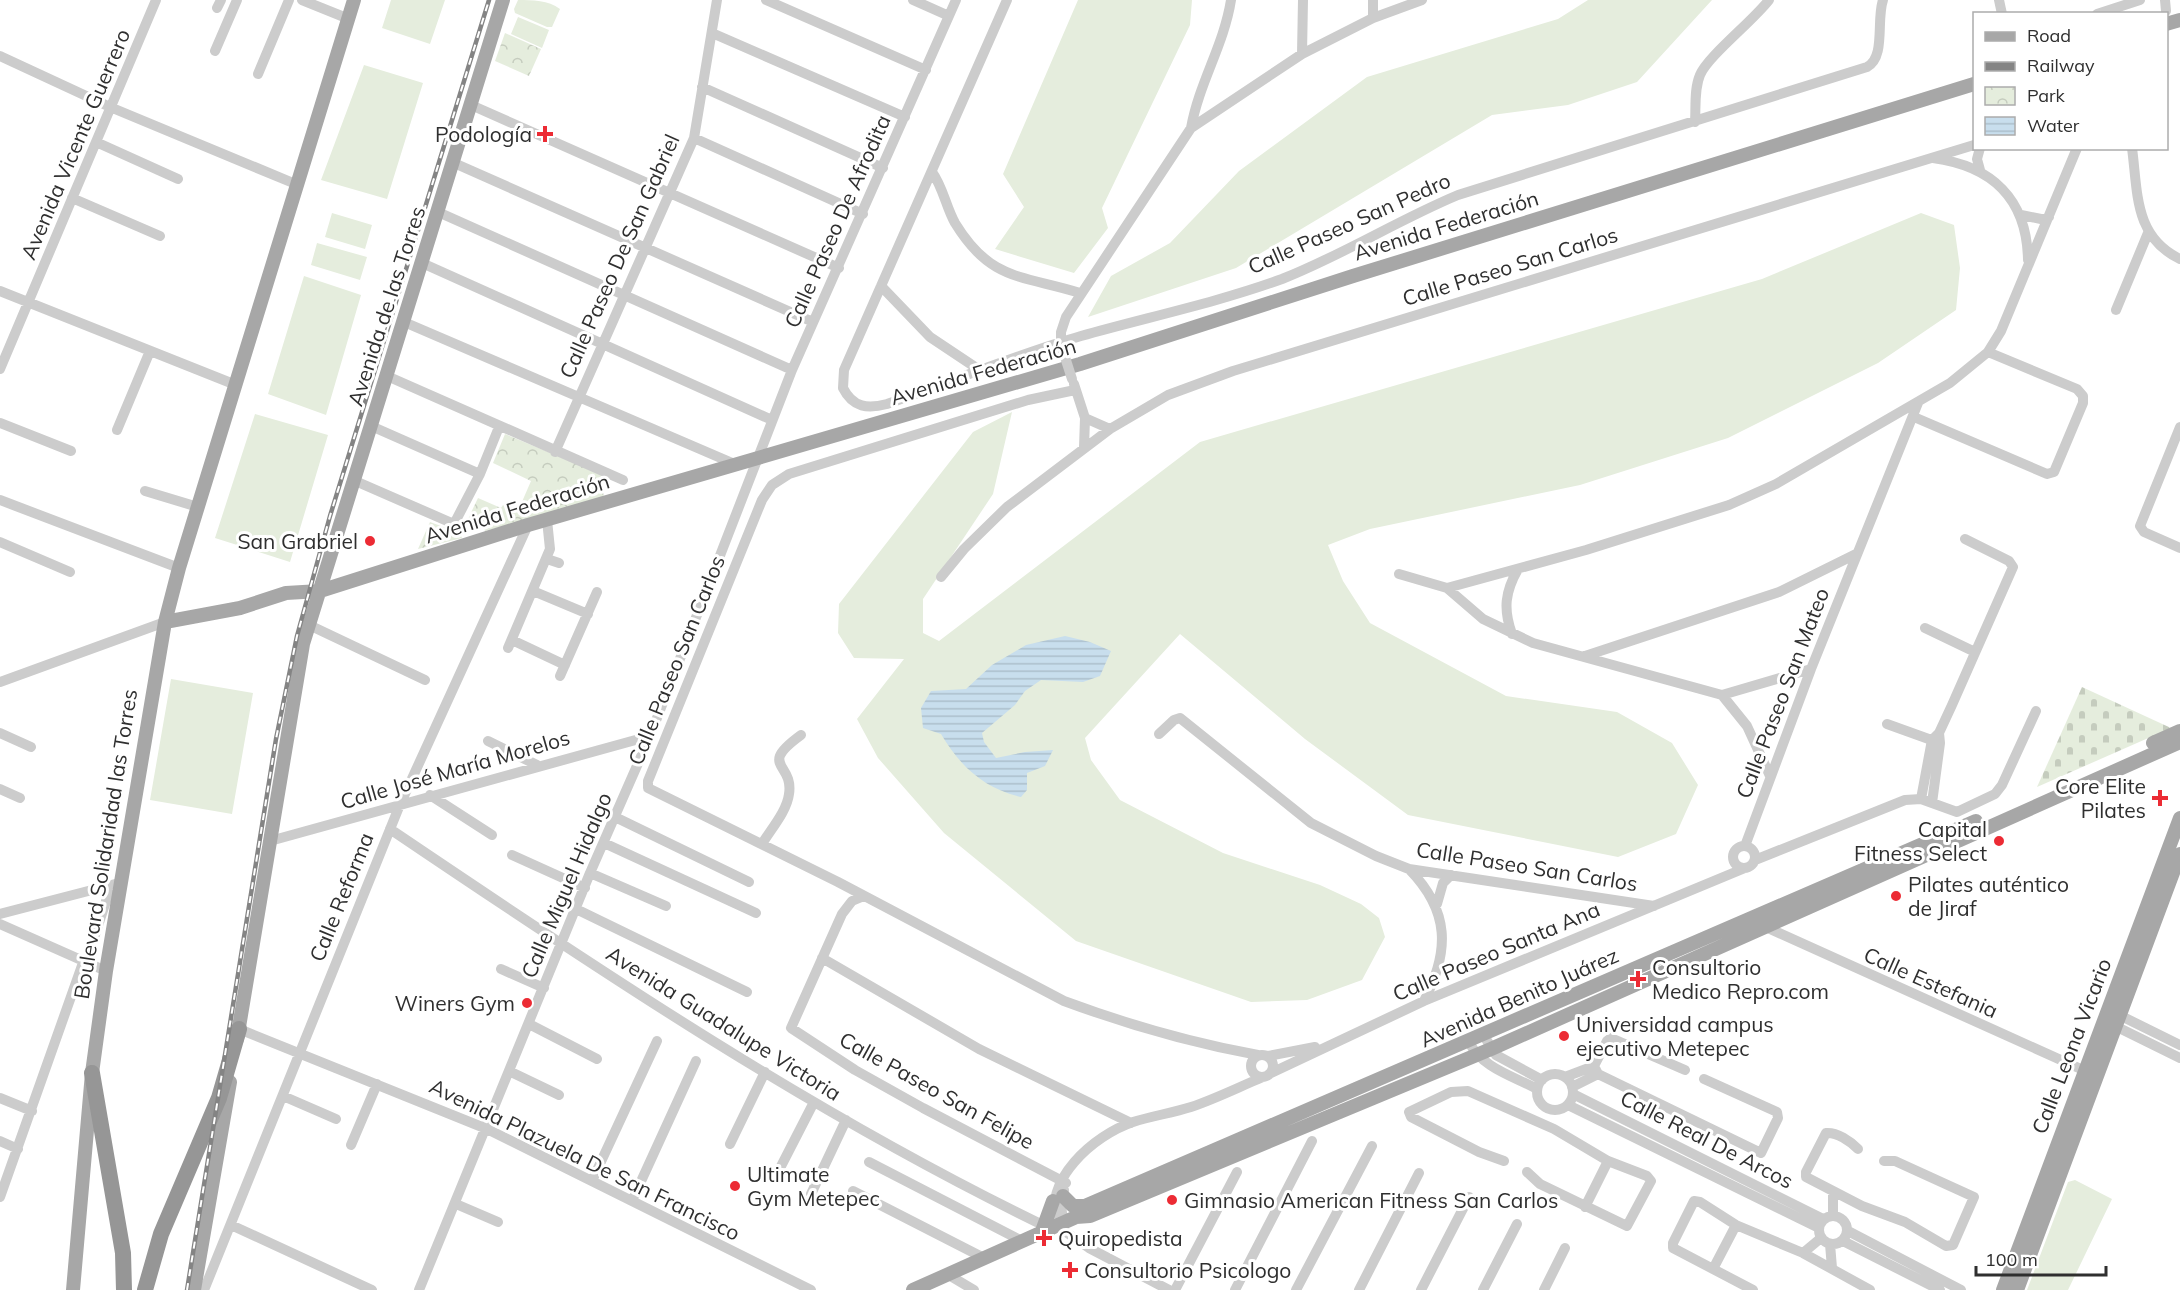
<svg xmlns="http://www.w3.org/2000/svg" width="2180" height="1290" font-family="Mulish,sans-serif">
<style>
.green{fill:#e5eddd}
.cemetery{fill:url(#cemetery-stones)}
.park{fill:url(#park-crowns)}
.water{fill:url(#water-rules)}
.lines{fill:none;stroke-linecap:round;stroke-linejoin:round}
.minor{stroke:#ccc;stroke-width:10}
.major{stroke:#a7a7a7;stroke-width:14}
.highway{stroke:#969696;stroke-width:16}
.rail-casing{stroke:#848484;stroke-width:4.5}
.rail{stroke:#fff;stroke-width:2;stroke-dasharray:7;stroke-linecap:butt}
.minor-bridge{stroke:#ccc;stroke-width:10}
.poi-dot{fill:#ec2b34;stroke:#fff;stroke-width:2}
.labels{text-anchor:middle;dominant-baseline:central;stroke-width:6;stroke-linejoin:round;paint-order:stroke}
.poi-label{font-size:21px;fill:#2f2f2f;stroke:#fff;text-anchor:start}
.street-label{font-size:21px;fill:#2f2f2f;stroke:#fff}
</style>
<defs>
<pattern id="cemetery-stones" width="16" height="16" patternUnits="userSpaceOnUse" patternTransform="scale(1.5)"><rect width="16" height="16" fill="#e5eddd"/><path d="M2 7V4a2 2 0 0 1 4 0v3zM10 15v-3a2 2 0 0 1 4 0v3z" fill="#c5ccbe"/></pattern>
<pattern id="park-crowns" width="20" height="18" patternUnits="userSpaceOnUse" patternTransform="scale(1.5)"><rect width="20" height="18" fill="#e5eddd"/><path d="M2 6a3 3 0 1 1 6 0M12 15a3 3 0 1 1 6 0" fill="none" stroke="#c5ccbe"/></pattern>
<pattern id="water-rules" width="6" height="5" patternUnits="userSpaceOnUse" patternTransform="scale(1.5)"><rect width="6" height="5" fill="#c8deed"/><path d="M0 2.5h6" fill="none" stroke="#acbfcc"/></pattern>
</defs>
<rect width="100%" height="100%" fill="#fff"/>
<path class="green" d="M391,0h54l-15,44 -48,-16z
M518,0c15,0 30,0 42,9l-8,18h-5l-32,-14 -1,-4z
M1078,0h114l-2,25 -88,183 6,20 -34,45 -79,-24 29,-42 -21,-33z
M1588,0h124l-75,82 -69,23 -76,10 -256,153 -148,49 23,-41 59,-33 69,-72 128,-94 191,-58z
M518,17l31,13 -7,18 -31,-14z
M364,65l59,18 -36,116 -66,-19z
M332,213l40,12 -7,24 -40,-12z
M1921,213l33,12 6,43 -4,42 -78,53 -150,75 -148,47 -210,44 -42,16 15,36 27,42 136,73 111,16 55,31 26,42 -22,49 -58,23 -210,-42 -103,-76 -125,-105 -95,104 6,22 29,40 103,53 97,32 41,19 18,14 6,19 -23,43 -55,20 -56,2 -175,-61 -132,-108 -66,-75 -21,-39 47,-60 -50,-1 -16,-25 1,-29 134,-172 39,-20 -19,82 -70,105v34l16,8 261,-199 562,-163z
M317,243l50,14 -7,23 -49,-15z
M304,276l57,19 -35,120 -58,-21z
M255,414l73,21 -38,127 -75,-24z
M171,679l82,14 -21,121 -82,-14z
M2075,1180l37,19 -44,91h-41l41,-108z"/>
<path class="cemetery" d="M2082,687l89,41 -134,59z"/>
<path class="park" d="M505,33l36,16 -12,27 -34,-15z
M505,434l96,40 3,25 -119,32 -4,-12 -15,4 12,-25 23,10 2,-3 15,6 13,-30 -38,-18z
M430,522l30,11 2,5 -44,11z"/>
<path class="water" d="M1065,636l25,6 21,9 -11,25 -17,6 -42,-2 -16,11 -10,14 -33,28 2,9 12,16 29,-6 28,-2 -8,16 -18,7v17l-6,7c-38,-9 -61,-31 -80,-63l-18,-6 -2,-20 10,-17 35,-2 26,-24 34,-20z"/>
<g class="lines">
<path class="minor" d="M302,0l47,19
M766,0l160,70
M913,0l36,16
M1007,0l-163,370 -1,18c10,20 25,21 44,16 64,-22 128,-49 194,-68 67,-19 135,-33 201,-57 61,-24 116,-59 176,-84l409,-128c19,-10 9,-47 16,-67
M1999,0l3,14
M2165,0l1,11
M217,8l4,-8
M2097,14l43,-14
M1373,18v-18
M712,33l193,84
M215,51l22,-51
M1302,54l1,-54
M0,56l110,51 188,78
M258,74l31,-74
M702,87l181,81
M471,105l368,163
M1695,122c1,-15 -1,-33 5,-47 8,-19 53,-54 69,-75
M1191,128l111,-74 71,-36 49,-18
M694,138l169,76
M96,142l82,37
M2132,148c6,45 2,89 48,111
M1933,158c59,8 94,41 95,102
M454,163l359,159
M1980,170l-3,-11 3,-11
M932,172c11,15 14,35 23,51 36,59 68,52 125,70
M72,198l88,38
M438,212l354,158
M2021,215l20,4 8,-2
M422,263l350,157
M881,286l49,51 51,34
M0,291l236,94
M2116,310l32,-77
M404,322l333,143
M1061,349v-17l5,-15 125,-189c8,-45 33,-83 40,-128
M0,369l156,-369
M387,376l236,104
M1074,384l11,34 -1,30
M1075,390l-47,10 -239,74 -17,11 -10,15 -114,281v7l190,94 226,119c62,23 128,42 194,54
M1914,417l133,57 7,-2 29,-69v-7l-6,-7 -89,-37
M1085,418l25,11
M0,423l71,28
M371,426l109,48
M2180,427l-40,99 4,6 36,16
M117,430l33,-79
M555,452l139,-314 23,-138
M353,480l101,44 26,-50 19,-47
M145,491l53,16
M0,500l179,68
M0,542l70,30
M547,559l12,4
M1399,574l48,14 36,31 50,24 189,52 25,31 23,50
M941,577l23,-28 43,-42 103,-78 58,-34 65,-24 741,-226
M1447,588l139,-38 143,-45 47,-21 174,-101 38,-31 13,-21 76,-183
M533,591l55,23
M309,625l116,55
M1925,628l50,24
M1512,634c-9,-25 -7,-42 6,-65
M512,640l53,25
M508,648l42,-99 -3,-29
M1585,656l194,-64 77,-38
M560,676l37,-84
M0,682l165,-60
M1722,695l89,-26
M1887,724l50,18
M0,733l31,14
M1159,734l15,-14 6,-2 131,105 65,33 33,13 245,37
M488,741l49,24
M0,789l20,9
M430,795l62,40
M1921,799l11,-59 7,-7 13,-28 61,-138 -4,-6 -44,-22
M1932,803l8,-60 -1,-10
M615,817l134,65
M390,829c213,144 428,288 661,400
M270,841l380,-105
M604,843l152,70
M762,844c9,-15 25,-33 27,-50 5,-32 -32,-27 12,-59
M1745,846l66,-177 107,-266
M1733 857a11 11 0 1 1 22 0a11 11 0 1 1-22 0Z
M512,855l73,33
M1755,860l150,-60 16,-1 36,13 38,-18 7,-9 34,-74
M1409,869c41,42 41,82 15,132
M590,873l76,33
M864,896l-12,5 -10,13 -51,114 64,42 68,38 143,75
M1437,904l6,-21 8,-8
M576,909l171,83
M0,914l119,-31
M0,924l106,47
M1759,924l333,150
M92,944l19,-58
M822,958l157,91 152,74
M501,969l43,19
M2113,1012l67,33
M2109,1023l71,35
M529,1024l68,35
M239,1029l248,100 324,161
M1484,1036l12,19 46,25
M1469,1042c13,26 44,34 68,47
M1251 1066a11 11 0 1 1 22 0a11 11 0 1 1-22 0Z
M1268,1056l47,-9
M1685,1070l-74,-32 -4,3 -13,25 4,8 163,79 17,-35 -1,-6 -73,-33
M511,1072l48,23
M1269,1074l155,-73 321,-133
M1537 1092a18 18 0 1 1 36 0a18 18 0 1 1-36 0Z
M1565,1077l29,-11
M1572,1087l26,-13
M1573,1094l250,125
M283,1096l53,23
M0,1098l32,13
M1568,1105l251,123
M0,1141l18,8
M730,1144l35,-72
M351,1145l26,-61
M1858,1149c-8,-8 -21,-17 -32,-16l-20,39v5l56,29 43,16 41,24 7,-1 21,-48 -79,-36h-11
M1504,1161l-25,-9 -68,-35 -2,-5 42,-20 17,-1 86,38 54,32 39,15 4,5 -24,45 -87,-42 -13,-12
M869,1162l155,80
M776,1176l38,-74
M592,1181l65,-140
M853,1191l131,67
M811,1194l35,-74
M0,1197l84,-237
M632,1201l64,-140
M456,1204l42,18
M1585,1207l23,-46
M1833,1215v-23
M1819 1230a14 14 0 1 1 28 0a14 14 0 1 1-28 0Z
M231,1225l141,65
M1064,1228l-3,-23 3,-15
M1848,1231l113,59
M1843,1241l97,49
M1830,1244l2,24
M1803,1253l18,-15
M1713,1269l23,-44
M947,1274l27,16
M204,1290l195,-483 129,-282
M419,1290l171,-417 60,-137 142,-366 164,-370
M1169,1290l-80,-42 -32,-22c-16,-45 37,-91 76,-104 19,-6 39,-9 58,-15 24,-8 48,-20 72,-30
M1175,1290l62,-118
M1235,1290l77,-149
M1296,1290l76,-144
M1359,1290l60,-117
M1421,1290l48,-93
M1483,1290l34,-66
M1544,1290l21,-42
M1753,1290l-80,-42v-5l21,-42 6,1 36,23 67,28 67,37"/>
<path class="major" d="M2166,24l14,-4
M165,622l75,-14 46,-15 34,-2 208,-66 552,-161 273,-88 621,-192
M2153,743l27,-12
M237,1039l66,-395 200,-644
M1063,1196l10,10h12
M1076,1217l9,-11 891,-385
M1041,1234l12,-33
M73,1290l19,-217 14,-102 59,-349 14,-54 175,-568
M194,1290l36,-208
M913,1290l163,-73 14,-1 401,-167 689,-307
M2003,1290l177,-472
M2017,1290l163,-436"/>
<path class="highway" d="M92,1073l31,180 1,37
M145,1290l16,-56 58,-136 20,-69"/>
<defs>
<path id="rail" d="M187,1290l89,-551 21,-103 33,-120 159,-516"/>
</defs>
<use href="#rail" class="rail-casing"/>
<use href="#rail" class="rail"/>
<path class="minor-bridge" d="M1064,354l8,25"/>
</g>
<g class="poi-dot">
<path d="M542 125h6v6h6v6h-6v6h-6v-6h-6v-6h6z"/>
<circle cx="370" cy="541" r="6"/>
<path d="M2157 789h6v6h6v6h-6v6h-6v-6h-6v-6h6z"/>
<circle cx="1999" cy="841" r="6"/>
<circle cx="1896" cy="896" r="6"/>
<path d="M1635 970h6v6h6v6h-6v6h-6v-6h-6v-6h6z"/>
<circle cx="527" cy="1003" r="6"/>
<circle cx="1564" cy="1036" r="6"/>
<circle cx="735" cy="1186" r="6"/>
<circle cx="1172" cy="1200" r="6"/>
<path d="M1041 1229h6v6h6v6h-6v6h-6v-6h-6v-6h6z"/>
<path d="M1067 1261h6v6h6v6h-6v6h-6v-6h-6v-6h6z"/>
</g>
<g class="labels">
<g class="poi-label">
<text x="532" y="134" text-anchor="end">Podología</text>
<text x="358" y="541" text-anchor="end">San Grabriel</text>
<text x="2146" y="786" text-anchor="end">Core Elite<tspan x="2146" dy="24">Pilates</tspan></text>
<text x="1987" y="829" text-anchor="end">Capital<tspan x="1987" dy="24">Fitness Select</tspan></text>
<text x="1908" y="884">Pilates auténtico<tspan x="1908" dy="24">de Jiraf</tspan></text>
<text x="1652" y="967">Consultorio<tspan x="1652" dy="24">Medico Repro.com</tspan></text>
<text x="515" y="1003" text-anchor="end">Winers Gym</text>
<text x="1576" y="1024">Universidad campus<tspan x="1576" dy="24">ejecutivo Metepec</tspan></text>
<text x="747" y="1174">Ultimate<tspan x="747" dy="24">Gym Metepec</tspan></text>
<text x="1184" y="1200">Gimnasio American Fitness San Carlos</text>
<text x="1058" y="1238">Quiropedista</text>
<text x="1084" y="1270">Consultorio Psicologo</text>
</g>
<g class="street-label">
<text transform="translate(75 144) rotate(-67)">Avenida Vicente Guerrero</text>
<text transform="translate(837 221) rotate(-66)">Calle Paseo De Afrodita</text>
<text transform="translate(1349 223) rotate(-24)">Calle Paseo San Pedro</text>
<text transform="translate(1446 225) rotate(-17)">Avenida Federación</text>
<text transform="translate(619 256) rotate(-66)">Calle Paseo De San Gabriel</text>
<text transform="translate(1510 266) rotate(-17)">Calle Paseo San Carlos</text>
<text transform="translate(386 306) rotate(-72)">Avenida de las Torres</text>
<text transform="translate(983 371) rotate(-16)">Avenida Federación</text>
<text transform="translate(517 508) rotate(-17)">Avenida Federación</text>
<text transform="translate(676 660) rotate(-68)">Calle Paseo San Carlos</text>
<text transform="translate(1782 693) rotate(-69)">Calle Paseo San Mateo</text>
<text transform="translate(455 769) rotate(-16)">Calle José María Morelos</text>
<text transform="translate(105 844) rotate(-81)">Boulevard Solidaridad las Torres</text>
<text transform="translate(1527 866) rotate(9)">Calle Paseo San Carlos</text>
<text transform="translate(566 885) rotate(-67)">Calle Miguel Hidalgo</text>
<text transform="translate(341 897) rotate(-68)">Calle Reforma</text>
<text transform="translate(1496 951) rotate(-23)">Calle Paseo Santa Ana</text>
<text transform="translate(1931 982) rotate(24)">Calle Estefania</text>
<text transform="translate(1519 997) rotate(-24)">Avenida Benito Juárez</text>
<text transform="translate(724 1023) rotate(32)">Avenida Guadalupe Victoria</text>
<text transform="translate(2071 1046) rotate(-69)">Calle Leona Vicario</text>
<text transform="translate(937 1090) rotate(29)">Calle Paseo San Felipe</text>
<text transform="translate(1707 1139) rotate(27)">Calle Real De Arcos</text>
<text transform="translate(585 1159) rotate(26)">Avenida Plazuela De San Francisco</text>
</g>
</g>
<rect x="1973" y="12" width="195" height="138" fill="#ffffff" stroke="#acacac" stroke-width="1.5"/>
<rect x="1985" y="32" width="30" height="9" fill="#a7a7a7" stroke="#acacac" stroke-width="1.5"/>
<text x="2027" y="42" font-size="18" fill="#2f2f2f">Road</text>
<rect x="1985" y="62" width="30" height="9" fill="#848484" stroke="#acacac" stroke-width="1.5"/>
<text x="2027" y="72" font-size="18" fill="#2f2f2f">Railway</text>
<rect x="1985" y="87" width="30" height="18" fill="url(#park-crowns)" stroke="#acacac" stroke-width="1.5"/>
<text x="2027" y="102" font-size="18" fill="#2f2f2f">Park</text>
<rect x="1985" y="117" width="30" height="18" fill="url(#water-rules)" stroke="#acacac" stroke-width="1.5"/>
<text x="2027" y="132" font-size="18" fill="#2f2f2f">Water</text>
<path d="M1976 1266v9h130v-9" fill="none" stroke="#2f2f2f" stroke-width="3"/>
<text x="1985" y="1266" font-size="18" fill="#2f2f2f" stroke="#ffffff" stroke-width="4.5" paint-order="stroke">100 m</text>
</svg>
